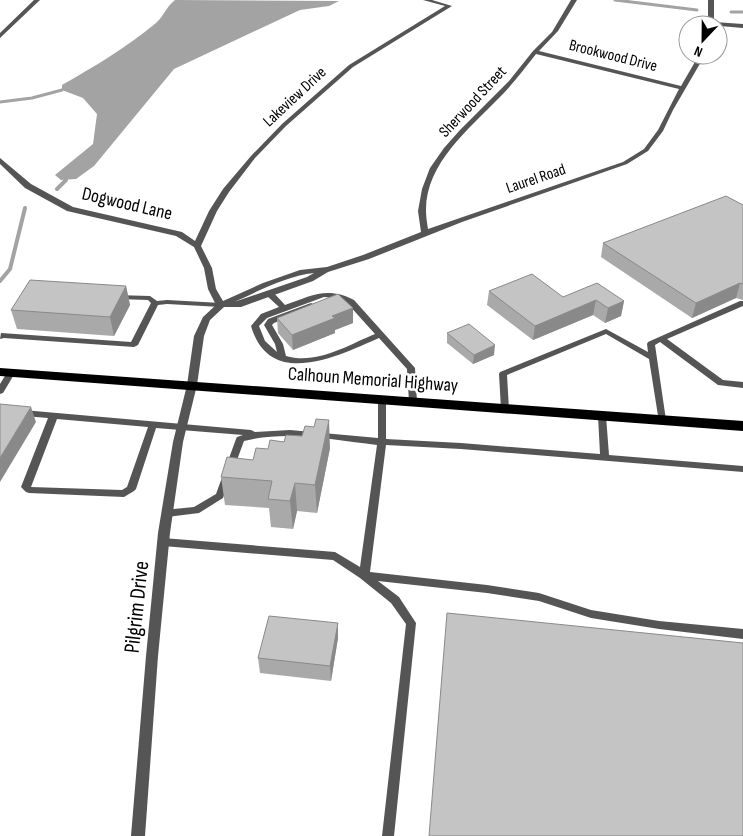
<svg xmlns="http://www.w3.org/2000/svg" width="743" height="836" font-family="'Sofia Sans Condensed',sans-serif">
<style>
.water{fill:#a3a3a3}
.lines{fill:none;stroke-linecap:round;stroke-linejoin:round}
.stream-far1{stroke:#a3a3a3;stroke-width:3}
.stream{stroke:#a3a3a3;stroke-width:4}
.service{fill:#555;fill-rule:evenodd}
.minor{fill:#555;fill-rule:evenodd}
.trunk{fill:#000;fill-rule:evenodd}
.wall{fill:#a9a9a9}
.shaded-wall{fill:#898989}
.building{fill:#c4c4c4;stroke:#898989}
.labels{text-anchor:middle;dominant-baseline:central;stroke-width:5;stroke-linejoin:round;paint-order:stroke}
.far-street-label{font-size:16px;fill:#000;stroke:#fff}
.street-label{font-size:19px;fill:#000;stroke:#fff}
.near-street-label{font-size:22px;fill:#000;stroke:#fff}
</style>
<rect width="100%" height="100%" fill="#fff"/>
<path class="water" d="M175,0l164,1 -10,5 -29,4 -126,59 -80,97 -18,13 -15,1 -6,-5 38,-31 4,-30 -14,-16 -21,-8v-5c33,-19 64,-37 94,-62 8,-7 10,-16 19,-23z"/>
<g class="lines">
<path class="stream-far1" d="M615,0l82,10
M731,12h12
M0,102l32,-4 30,-8"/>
<path class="stream" d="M57,189l9,-9
M0,281l10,-12 15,-61"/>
<path class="service" d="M266,291h6l13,14c26,-9 42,-19 69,-5l61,68 2,34 -1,2 -3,1 -4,-3 -2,-33 -28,-31c-41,18 -109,52 -128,-12l10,-12 18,-7 -13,-12 -1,-2zM324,297l14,1 10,6 27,30c-27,11 -58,31 -89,22l-3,-12 -11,-19 2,-2 40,-16 1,-2 -4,-2 -43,16 -4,6 11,19 2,8 -12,-11 -6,-15 8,-8z
M115,295l35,1 7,5 10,-1 54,3 4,2 -4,2 -54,-3 -9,1 -20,40 -4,2 -130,-9 -4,1 1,-6 130,9 20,-39 -3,-3 -30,-1h-3l-1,-2z
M740,301h3v5l-76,33 56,41 20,2v6l-25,-3 -58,-43 -5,3 11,75 -4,3 -3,-1 -10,-63 -43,-25 -99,41 2,34 -4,3 -4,-3 -2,-35 1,-2 106,-43 42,23 -1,-8 1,-2z
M11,370l4,3 -12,20 -3,1v-10l8,-13z
M382,397l4,3v39l75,4 139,11 -2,-38 4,-3 4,3 3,39 134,11v6l-282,-23 -75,-4 -16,127 117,13 52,8 52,17 68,11 84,8v10l-84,-10 -68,-11 -52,-17 -52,-8 -109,-12 21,16 17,26 -22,213h-12l24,-212 -15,-21 -31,-25 -27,-18 -170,-14 -4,-1 -1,-3 1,-3 4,-1 172,14 25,15 17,-122c-43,-5 -90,-15 -133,-4l-21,57 -24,15 -32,4 -3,-1 -2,-3 2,-3 30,-3 22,-13 20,-55 1,-2 6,-2 -87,-7 -20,61 -2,2 -10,6 -95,-4 -3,-1 -5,-5 27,-69 -48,-4v-6l251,22 4,2 35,-2 88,8v-38zM57,419l91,8 -21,60 -5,3 -91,-3z"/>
<path class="minor" d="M34,0h6l-40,38v-5z
M423,0h9l20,6 -99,61 -67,59 -31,32 -26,34 -12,19 -16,35 11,22 4,21 7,12 40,-18 37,-13 27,-3 36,-12 58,-23 -3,-21 4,-22 8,-21 14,-20 16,-18 49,-49 24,-30 19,-19 19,-32h6l-19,31 -19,20 142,35 18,-31h6l-32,55 -10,21 -15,20 -21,13 -165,58 -93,37 -41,13 -15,9 -72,26h-17l-14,13 -6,16 -7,49 -14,57 -13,91 -12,123 -13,180h-14l15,-180 12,-123 15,-91 14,-57 7,-49 9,-19 13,-12 -8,-16 -4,-21 -10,-21 -18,-11 -109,-25 -42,-23 -25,-24v-6l31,26 42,23 109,25 13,9 14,-30 14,-22 28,-33 31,-32 67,-59 96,-59zM536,54l143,35 -21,41 -14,19 -21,13 -195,67c-1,-6 -2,-12 -2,-19 0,-47 43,-81 73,-112 14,-14 25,-29 37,-44zM314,273l-7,4 -73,25c25,-11 52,-26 80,-29z
M708,0h6v22l29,2v4l-35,-3z"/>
<path class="trunk" d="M0,368l743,53v10l-743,-55z"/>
</g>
<path class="wall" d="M743,205v95l-7,-2 -44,20 -91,-61 2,-14z
M126,286l4,19 -16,31 -97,-7 -6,-19z
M489,291l74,6 61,4 -3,15 -16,7 -12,-8 -60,25 -46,-35z
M353,308v15l-18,7v3l-42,17 -15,-17 -1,-15z
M447,333l47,22 -21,9 -26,-21z
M284,442l46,6 -13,65 -20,-2 -4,18 -22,-2 -2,-19 -44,-3 -4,-28 32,-17 15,-11z
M338,623v15l-7,43 -71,-8 -2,-15z"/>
<path class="shaded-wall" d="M740,283l-4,15 -44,20 4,-15z
M126,286l4,19 -16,31 -4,-19z
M596,300l-3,15 -60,25 2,-14z
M624,301l-3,15 -16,7 3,-15z
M353,308v15l-18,7v3l-42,17 -1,-15 40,-19z
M495,345l-1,10 -21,9 1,-9z
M31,407l5,15 -36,60v-24z
M329,420l1,28 -13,65 -2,-28z
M295,483l2,28 -4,18 -3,-28z
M338,623v15l-7,43 -1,-15z"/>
<path class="building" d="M726,196l17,9v79l-3,-1 -44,20 -93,-60z
M532,274l31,23 34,-14 27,18 -16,7 -12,-8 -61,26 -46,-35z
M30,280l96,6 -16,31 -99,-7z
M338,294l15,14 -21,8 3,2 -43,17 -15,-17z
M469,324l26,21 -21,10 -27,-22z
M0,404l31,3 -31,51z
M316,419l13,1 -14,65 -20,-2 -5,18 -22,-2 4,-18 -51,-4 6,-20 26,3 3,-12 12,1 2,-9 14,2 2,-7 16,1 3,-10 9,1z
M447,613l296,30v193h-314z
M269,616l69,7 -8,43 -72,-8z"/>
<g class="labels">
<g class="far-street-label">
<text transform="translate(613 56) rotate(14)">Brookwood Drive</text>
<text transform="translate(295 97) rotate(-43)">Lakeview Drive</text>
<text transform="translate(473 102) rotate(-47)">Sherwood Street</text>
<text transform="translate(536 179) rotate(-19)">Laurel Road</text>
</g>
<g class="street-label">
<text transform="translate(127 204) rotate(13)">Dogwood Lane</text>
<text transform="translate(373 380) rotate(4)">Calhoun Memorial Highway</text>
</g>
<g class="near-street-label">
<text transform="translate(137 607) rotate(-84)">Pilgrim Drive</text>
</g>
</g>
<g transform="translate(703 40) rotate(202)"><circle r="24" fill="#ffffff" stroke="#999999"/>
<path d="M0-4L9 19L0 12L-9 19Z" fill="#000000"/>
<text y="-8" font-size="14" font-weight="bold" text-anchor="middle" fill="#000000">N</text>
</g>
</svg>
